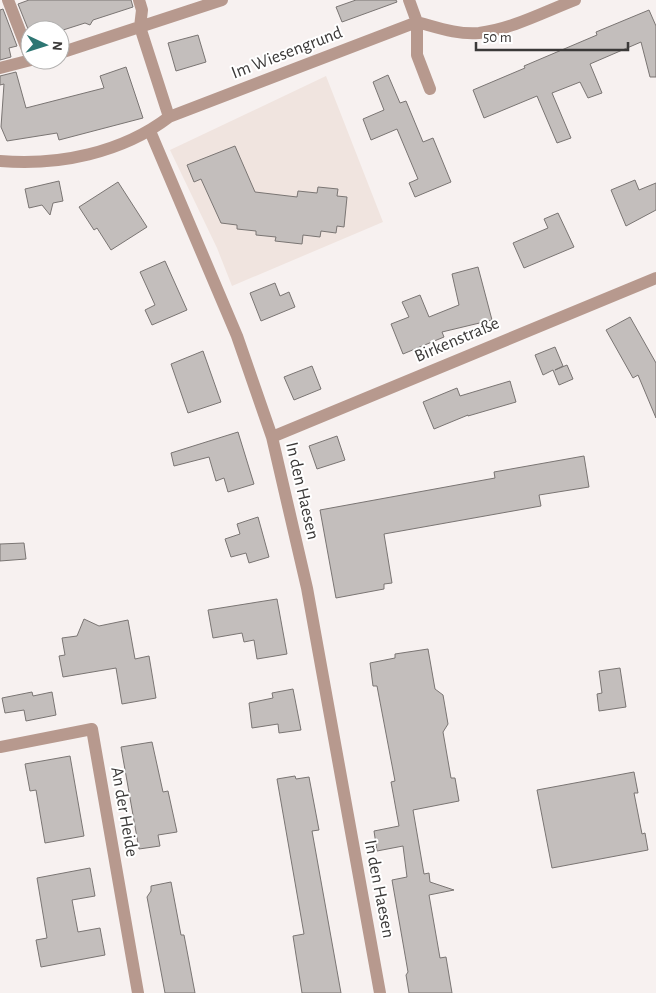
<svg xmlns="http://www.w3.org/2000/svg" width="656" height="993" font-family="'Alegreya Sans',sans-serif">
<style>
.built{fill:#f0e4df}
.building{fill:#c3bebc;stroke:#7a7573}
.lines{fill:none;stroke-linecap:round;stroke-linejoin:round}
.minor{stroke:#b7998e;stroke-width:12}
.labels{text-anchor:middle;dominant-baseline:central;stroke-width:4;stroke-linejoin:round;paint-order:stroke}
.street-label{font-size:18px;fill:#3b3938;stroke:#fff}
</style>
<rect width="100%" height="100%" fill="#f7f1f0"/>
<path class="built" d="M326,76l57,146 -151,64 -15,-38 -47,-98z"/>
<path class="building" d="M29,0h102l2,7 -40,13 -3,5 -5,-2 -25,8 -30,-1v4l-12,-30z
M356,0h40l1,2 -55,20 -6,-15z
M3,9l14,37 -8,2 2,9 -11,3v-50z
M649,10l7,16v51h-6l-9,-35 -51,22 12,29 -14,5 -8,-16 -28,11 19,45 -14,5 -20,-47 -53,22 -11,-28 52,-22 -1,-2 73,-31 -1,-3z
M198,35l8,27 -30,9 -8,-28z
M126,67l17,51 -84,22 -2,-7 -50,8 -6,-14 3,-43 -4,1v-9l16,-4 10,36 78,-20 -4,-12z
M388,75l12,28 6,-2 17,41 10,-4 18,44 -36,15 -6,-14 9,-4 -21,-50 -26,11 -8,-21 21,-9 -11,-28z
M235,146l20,46 42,5 1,-6 19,2 1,-6 20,2 -1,7 10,1 -3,30 -7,-1 -1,7 -15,-2 -1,6 -17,-2 -1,9 -27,-3 1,-4 -20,-2v-4l-19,-2v-4l-16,-2 -20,-44 -7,3 -7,-17z
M635,180l4,10 17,-7v27l-30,16 -15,-36z
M59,181l4,20 -10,2 -3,12 -8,-10 -13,3 -4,-19z
M118,182l29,45 -36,23 -14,-22 -3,2 -15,-23z
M558,213l16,34 -50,21 -11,-25 35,-15 -4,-9z
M165,261l22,49 -35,15 -7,-15 10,-5 -15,-33z
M478,267l14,53 -50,12 2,5 -41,17 -12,-30 18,-7 -7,-15 18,-7 9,22 30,-12 -7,-31z
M275,283l5,13 9,-4 6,15 -34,14 -11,-28z
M630,317l26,46v55l-18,-43 -5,3 -27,-48z
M555,347l8,19 -8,4 12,-5 6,14 -14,6 -6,-15 -10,5 -8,-20z
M203,351l18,51 -33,11 -17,-49z
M312,366l9,23 -27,11 -10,-23z
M510,381l6,21 -48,14v-1l-34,14 -11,-27 34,-14 3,8z
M238,432l16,52 -26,8 -4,-14 -8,3 -7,-24 -35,9 -3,-13z
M337,436l8,24 -28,9 -8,-23z
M584,456l5,31 -50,8 2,11 -157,28 8,49 -8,1v5l-48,9 -16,-88 175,-32 -1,-6z
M258,517l11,40 -20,6 -3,-10 -15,4 -6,-18 15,-5 -3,-10z
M24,543l2,16 -26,2v-17z
M277,599l10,55 -30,5 -3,-19 -10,2 -2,-9 -29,5 -5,-28z
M84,619l15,7 29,-6 7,39 14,-3 7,42 -34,6 -6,-36 -53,9 -4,-21 6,-1 -3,-17 15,-2z
M428,649l7,40 8,6 5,29 -5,8 8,46h4l4,23 -46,9 11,64 5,-1 1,9 24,8 -25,5 11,63 6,-1 6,36h-43l-3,-18 2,-3 -16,-92 15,-3 -4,-31 -26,5 -3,-20 25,-5 -8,-44 4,-1 -18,-95h-4l-3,-23 25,-5v-4z
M620,668l6,39 -27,4 -2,-17 5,-1 -3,-22z
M293,689l8,41 -22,3 -1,-9 -26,4 -3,-25 24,-5 -1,-5z
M32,692l1,4 19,-4 4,23 -30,6 -2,-11 -19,3 -3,-15z
M152,742l11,50 5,-1 9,41 -19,3 2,11 -21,3 -18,-102z
M70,756l14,80 -39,7 -9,-53 -6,1 -5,-27z
M634,772l4,21h-4l8,41 3,-1 3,17 -96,18 -15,-78z
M295,776l1,3 13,-2 10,53 -7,1 29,162h-39l-9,-57 11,-2 -27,-155z
M90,868l5,28 -23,4 6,32 22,-4 5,27 -64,12 -5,-27 11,-2 -10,-60z
M171,882l10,53h3l11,58h-30l-18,-96 4,-6v-5z"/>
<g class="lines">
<path class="minor" d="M8,0l22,57
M409,0l8,22v33l13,34
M60,53l162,-53
M0,68l31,-8
M169,117l248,-95c19,5 41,13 62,11 33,-4 65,-21 96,-33
M150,131l87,205 35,101 35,151 73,405
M0,161c58,5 122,-8 169,-44l-29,-90 2,-17 -3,-10
M272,437l384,-159
M0,747l92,-18 46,264"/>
</g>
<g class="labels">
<g class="street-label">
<text transform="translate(287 53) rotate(-21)">Im Wiesengrund</text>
<text transform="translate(457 340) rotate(-23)">Birkenstraße</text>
<text transform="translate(302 491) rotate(77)">In den Haesen</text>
<text transform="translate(124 812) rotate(80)">An der Heide</text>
<text transform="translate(379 889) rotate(79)">In den Haesen</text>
</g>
</g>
<g transform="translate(45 45) rotate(94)"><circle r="24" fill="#ffffff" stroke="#b1b0af"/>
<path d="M0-4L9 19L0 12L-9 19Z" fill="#2d7673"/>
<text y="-8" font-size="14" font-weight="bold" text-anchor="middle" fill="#3b3938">N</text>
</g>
<path d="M476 42v8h152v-8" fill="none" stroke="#3b3938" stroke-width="2.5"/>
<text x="483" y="42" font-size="15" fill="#3b3938" stroke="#ffffff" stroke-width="4" paint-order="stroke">50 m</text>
</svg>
